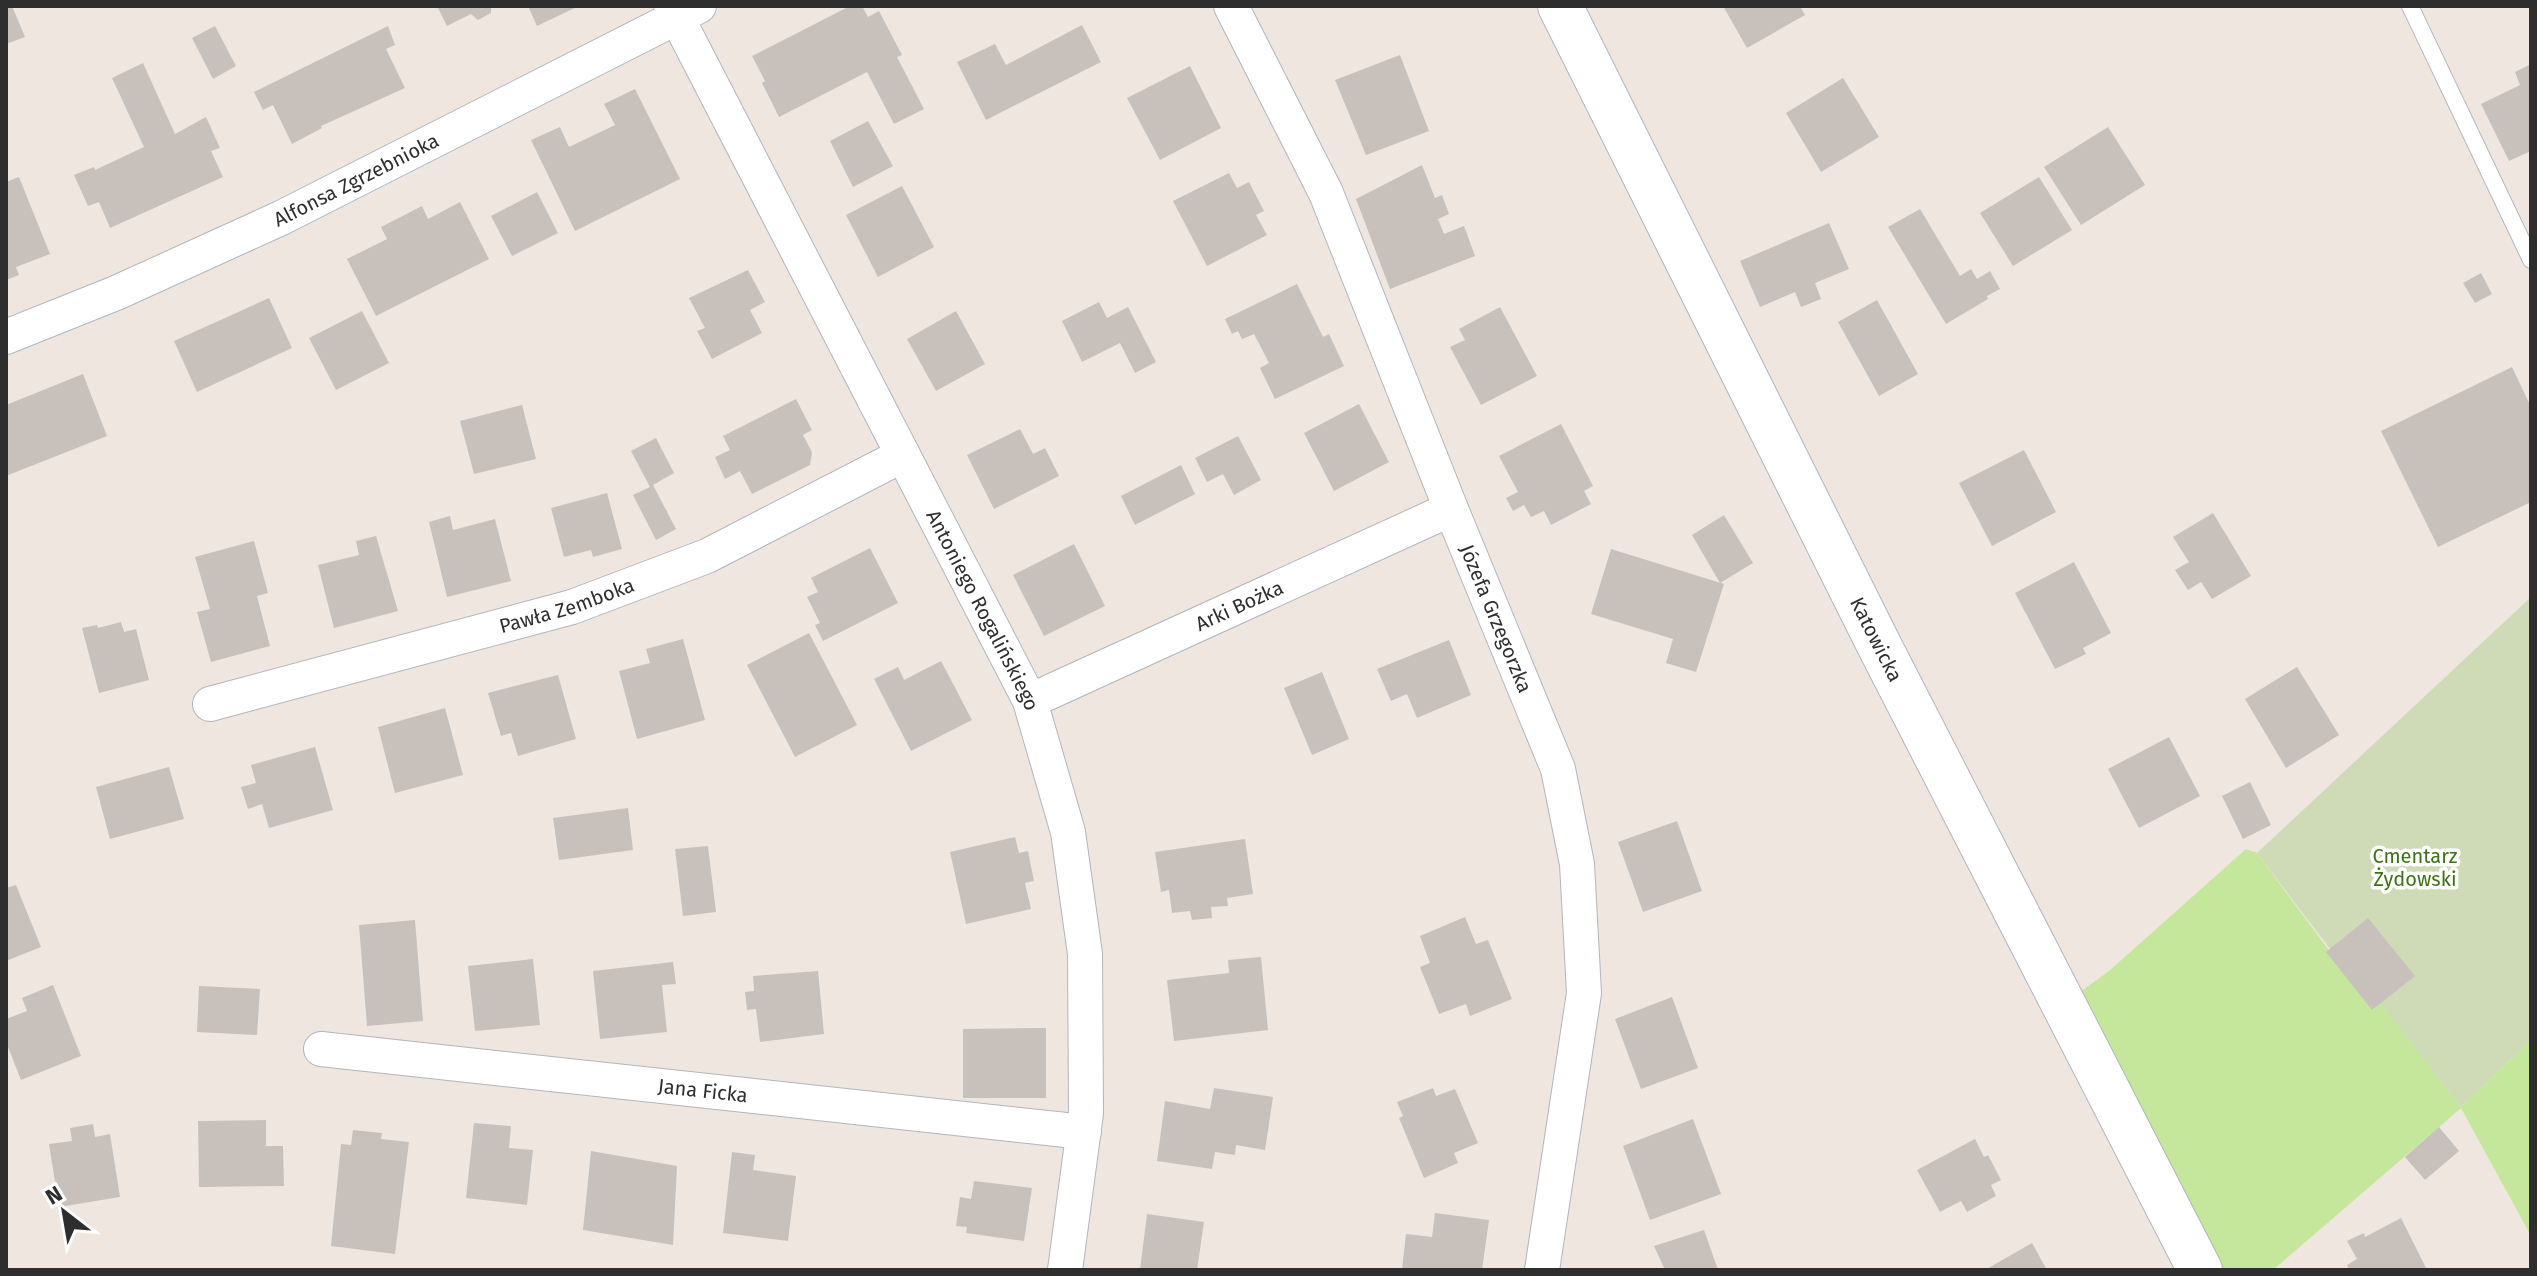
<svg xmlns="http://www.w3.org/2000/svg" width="2537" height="1276" font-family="'Fira Sans',sans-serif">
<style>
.green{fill:#c5e79b}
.cemetery{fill:#cfdab6}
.building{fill:#c8c1bb}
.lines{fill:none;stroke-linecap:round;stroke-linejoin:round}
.lane-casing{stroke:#b0b6be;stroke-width:18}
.street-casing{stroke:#b0b6be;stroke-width:36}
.secondary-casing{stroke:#b0b6be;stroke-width:46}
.lane{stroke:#fff;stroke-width:16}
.street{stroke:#fff;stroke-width:34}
.secondary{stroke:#fff;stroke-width:44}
.labels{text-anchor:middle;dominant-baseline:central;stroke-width:7;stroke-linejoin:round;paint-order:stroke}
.street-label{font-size:20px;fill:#2e2e2e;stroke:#fff}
.park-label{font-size:20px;fill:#3d7118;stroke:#fff}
</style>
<rect width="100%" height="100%" fill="#efe6e0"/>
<path class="green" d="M2246,849l11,4 116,157 8,-7 80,104 70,-67v196l-70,-128 -188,162h-56l-144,-273 36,-26z"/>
<path class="cemetery" d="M2531,597v443l-70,67 -80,-103 -9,6 -46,-58 4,-3 -73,-96z"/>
<path class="building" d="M6,6h6l13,31 -19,7z
M437,6h54v7l-13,7 -7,-6 -24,12z
M528,6h51l-42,20z
M850,6h12l6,11 11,-6 23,44 -5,2 27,52 -30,15 -27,-52 -88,45 -17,-34 3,-2 -13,-25z
M1723,6h77l5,9 -58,33z
M1082,25l19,37 -115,58 -29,-58 38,-18 11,21z
M215,26l21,40 -23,13 -21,-41z
M388,26l7,19 -9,4 19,39 -84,38 1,2 -30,16 -19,-39 -10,5 -9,-18z
M1400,55l29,76 -63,24 -31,-75z
M143,63l32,71 31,-17 14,31 -9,3 12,26 -113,51 -11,-26 -11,4 -14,-31 20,-8 1,3 49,-23 -32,-69z
M2531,64v87l-22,10 -28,-57 39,-19 -5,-13z
M1190,66l31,62 -61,32 -33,-62z
M1843,78l36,59 -58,35 -35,-59z
M635,89l45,90 -105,52 -44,-91 29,-13 9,20 46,-22 -11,-21z
M868,121l25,45 -40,21 -23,-46z
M2108,127l37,58 -64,40 -37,-58z
M1422,165l13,33 7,-3 7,19 -11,5 6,15 20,-8 11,30 -85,33 -34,-90z
M1229,173l8,15 12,-6 15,29 -8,4 11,20 -60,31 -34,-65z
M19,177l31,77 -34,13 3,8 -13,5v-98z
M2039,177l33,53 -59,36 -33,-53z
M902,186l32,61 -56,30 -32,-62z
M537,192l21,41 -46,23 -21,-40z
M460,202l29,57 -113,57 -29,-57 40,-20 -6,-12 41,-21 6,13z
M1920,209l40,67 11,-7 6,10 13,-8 10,18 -13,7 1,3 -42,25 -58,-97z
M1829,223l20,46 -34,14 6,16 -20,8 -6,-15 -35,15 -20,-46z
M748,270l17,32 -15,8 12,23 -50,26 -15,-28 8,-3 -16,-30z
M2481,273l11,21 -17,9 -12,-20z
M1297,284l26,53 6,-3 15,32 -69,33 -15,-31 9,-5 -15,-29 -12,5 -4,-8 -6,3 -7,-15z
M269,298l23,50 -95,44 -23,-51z
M1877,300l41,74 -39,22 -41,-74z
M1099,302l8,16 21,-11 28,55 -21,11 -15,-30 -38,19 -20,-41z
M1500,307l37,69 -56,29 -31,-58 15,-7 -6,-11z
M362,311l27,52 -53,27 -27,-52z
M956,311l29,53 -49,27 -29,-52z
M2512,367l19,40v95l-93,45 -57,-116z
M83,374l24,62 -101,40v-71z
M796,399l16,31 -9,5 9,17 -2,13 -58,29 -12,-23 -15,8 -10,-22 15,-7 -7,-14z
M1359,404l30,58 -55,29 -30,-58z
M522,405l14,54 -62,15 -14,-53z
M1561,424l32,62 -9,5 7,13 -40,21 -7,-14 -13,6 -7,-12 -11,6 -7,-13 12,-6 -19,-36z
M1020,429l13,25 12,-6 14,28 -65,33 -27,-54z
M1238,436l23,44 -27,15 -11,-21 -16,8 -12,-24z
M656,438l18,35 -21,12 23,44 -20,11 -23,-45 17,-8 -19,-36z
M2024,450l32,62 -64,34 -33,-63z
M1181,465l14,29 -60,31 -14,-29z
M607,493l15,56 -29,8 -2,-7 -27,7 -13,-49z
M2213,513l38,63 -39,23 -11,-17 -13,8 -13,-20 14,-8 -16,-25z
M1724,515l29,48 -33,20 -28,-48z
M450,516l3,14 42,-11 16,62 -64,16 -18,-75z
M376,536l22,75 -64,17 -16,-63 41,-10 -3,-14z
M254,541l14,52 -11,3 13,50 -59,16 -14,-50 13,-3 -15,-52z
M1074,544l31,62 -61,30 -31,-61z
M870,548l28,55 -75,38 -8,-16 5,-2 -13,-26 11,-5 -7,-14z
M1611,549l113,35 -28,88 -30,-9 7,-24 -82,-25z
M2074,562l37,71 -28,15 3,6 -31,15 -40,-76z
M121,622l3,10 12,-3 13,51 -50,13 -17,-65 15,-3 1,3z
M809,633l48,92 -62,32 -48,-92z
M683,639l22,81 -68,19 -18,-68 31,-8 -4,-14z
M1449,640l22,55 -54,23 -10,-24 -16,7 -14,-32z
M941,661l31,59 -61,31 -37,-72 24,-12 6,13z
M2297,667l42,68 -53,33 -41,-69z
M1322,672l27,67 -37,16 -28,-67z
M558,675l18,64 -58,17 -7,-23 -10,3 -13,-43z
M445,708l18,67 -68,18 -17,-66z
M2169,737l31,59 -61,32 -31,-59z
M315,747l18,63 -64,18 -7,-24 -14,5 -7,-22 15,-4 -5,-18z
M169,767l15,52 -74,20 -14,-52z
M2250,782l21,43 -28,14 -21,-43z
M628,808l5,42 -74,10 -6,-42z
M1677,821l25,70 -59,21 -25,-70z
M1015,837l4,16 9,-2 6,30 -9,2 6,26 -65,15 -16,-72z
M1245,839l8,55 -26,4 1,8 -17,1 1,11 -20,2 -2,-9 -18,2 -3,-23 -8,2 -6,-40z
M708,846l8,66 -33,4 -8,-67z
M16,885l25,62 -35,14v-73z
M1465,917l11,27 12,-4 24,59 -42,17 -4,-12 -27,10 -19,-47 10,-4 -10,-27z
M2368,918l47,58 -43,34 -46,-58z
M415,920l8,101 -56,5 -8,-101z
M1261,957l7,73 -94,11 -7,-61 62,-7 -1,-13z
M533,959l7,66 -65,6 -7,-65z
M673,962l3,22 -14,1 5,47 -67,7 -7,-68z
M818,971l6,63 -64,8 -4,-33 -9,1 -2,-18 9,-1 -1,-15z
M53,985l28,71 -60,24 -15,-38v-23l21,-8 -5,-13z
M199,986l61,3 -3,46 -60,-3z
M1672,997l26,71 -57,21 -26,-70z
M1046,1028v70h-83v-69z
M1214,1088l59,9 -8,53 -29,-5 -1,10 -20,-3 -3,17 -55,-8 8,-60 45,8z
M1433,1088l3,8 19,-7 23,54 -24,10 4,10 -34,15 -25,-60 4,-2 -6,-14z
M1693,1119l28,75 -71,26 -27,-74z
M266,1120v26h17l1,40 -85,1 -1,-66z
M474,1123l37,3 -2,22 24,2 -6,55 -61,-7z
M93,1124l2,13 15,-3 10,63 -61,10 -10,-63 23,-3 -2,-13z
M2439,1127l20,24 -34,29 -20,-23z
M353,1130l29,3 -1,6 28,3 -14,112 -64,-8 10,-102 10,1z
M1975,1139l9,18 4,-2 13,25 -10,5 5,11 -29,16 -6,-11 -21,11 -23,-42z
M591,1151l86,15 -4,79 -90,-15z
M732,1152l23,3 -2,15 43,6 -8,65 -65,-8z
M974,1181l58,7 -8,53 -58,-8 1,-6 -11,-1 4,-29 11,2z
M1435,1213l54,7 -7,50 -80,-1 4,-35 26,3z
M1147,1214l57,8 -7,48h-57z
M2401,1218l26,52h-78l-2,-5 10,-6 -10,-18 17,-8 1,4z
M1704,1230l14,40h-53l-11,-24z
M2032,1243l15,27h-62z"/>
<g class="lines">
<defs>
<path id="lane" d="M2410,6l121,254"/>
<g id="street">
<path id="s1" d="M671,6l359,695 38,131 17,122 1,159 -21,157"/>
<path id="s2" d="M1231,6l95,187 125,316 107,260 19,95 7,129 -42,277"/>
<path id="s3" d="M6,337l110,-44 165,-75 418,-212"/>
<path id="s4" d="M1030,701l421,-192"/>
<path id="s5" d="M210,704l362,-97 135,-51 196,-101"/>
<path id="s6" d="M321,1049l763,83"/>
</g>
<g id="secondary">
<path id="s7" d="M1560,6l320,641 320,623"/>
</g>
</defs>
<use href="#lane" class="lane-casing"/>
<use href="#street" class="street-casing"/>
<use href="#secondary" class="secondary-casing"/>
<use href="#lane" class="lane"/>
<use href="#street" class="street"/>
<use href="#secondary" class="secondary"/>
</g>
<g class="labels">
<g class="street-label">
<text stroke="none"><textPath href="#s3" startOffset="384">Alfonsa Zgrzebnioka</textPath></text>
<text stroke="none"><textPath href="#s5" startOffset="370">Pawła Zemboka</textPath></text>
<text stroke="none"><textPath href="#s4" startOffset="230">Arki Bożka</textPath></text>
<text stroke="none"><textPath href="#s1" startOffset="680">Antoniego Rogalińskiego</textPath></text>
<text stroke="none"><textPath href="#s2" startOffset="668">Józefa Grzegorzka</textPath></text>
<text stroke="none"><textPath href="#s7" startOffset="708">Katowicka</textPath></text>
<text stroke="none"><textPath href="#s6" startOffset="384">Jana Ficka</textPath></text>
</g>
<g class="park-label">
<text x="2415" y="856">Cmentarz<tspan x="2415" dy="23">Żydowski</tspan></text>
</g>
</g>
<rect width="2537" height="1276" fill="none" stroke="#2e2e2e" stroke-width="16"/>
<g transform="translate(64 1212) rotate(329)" stroke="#ffffff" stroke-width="6" paint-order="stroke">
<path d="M0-6L14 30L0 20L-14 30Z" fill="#2e2e2e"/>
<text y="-12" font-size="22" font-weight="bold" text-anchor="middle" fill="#2e2e2e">N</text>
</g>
</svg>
